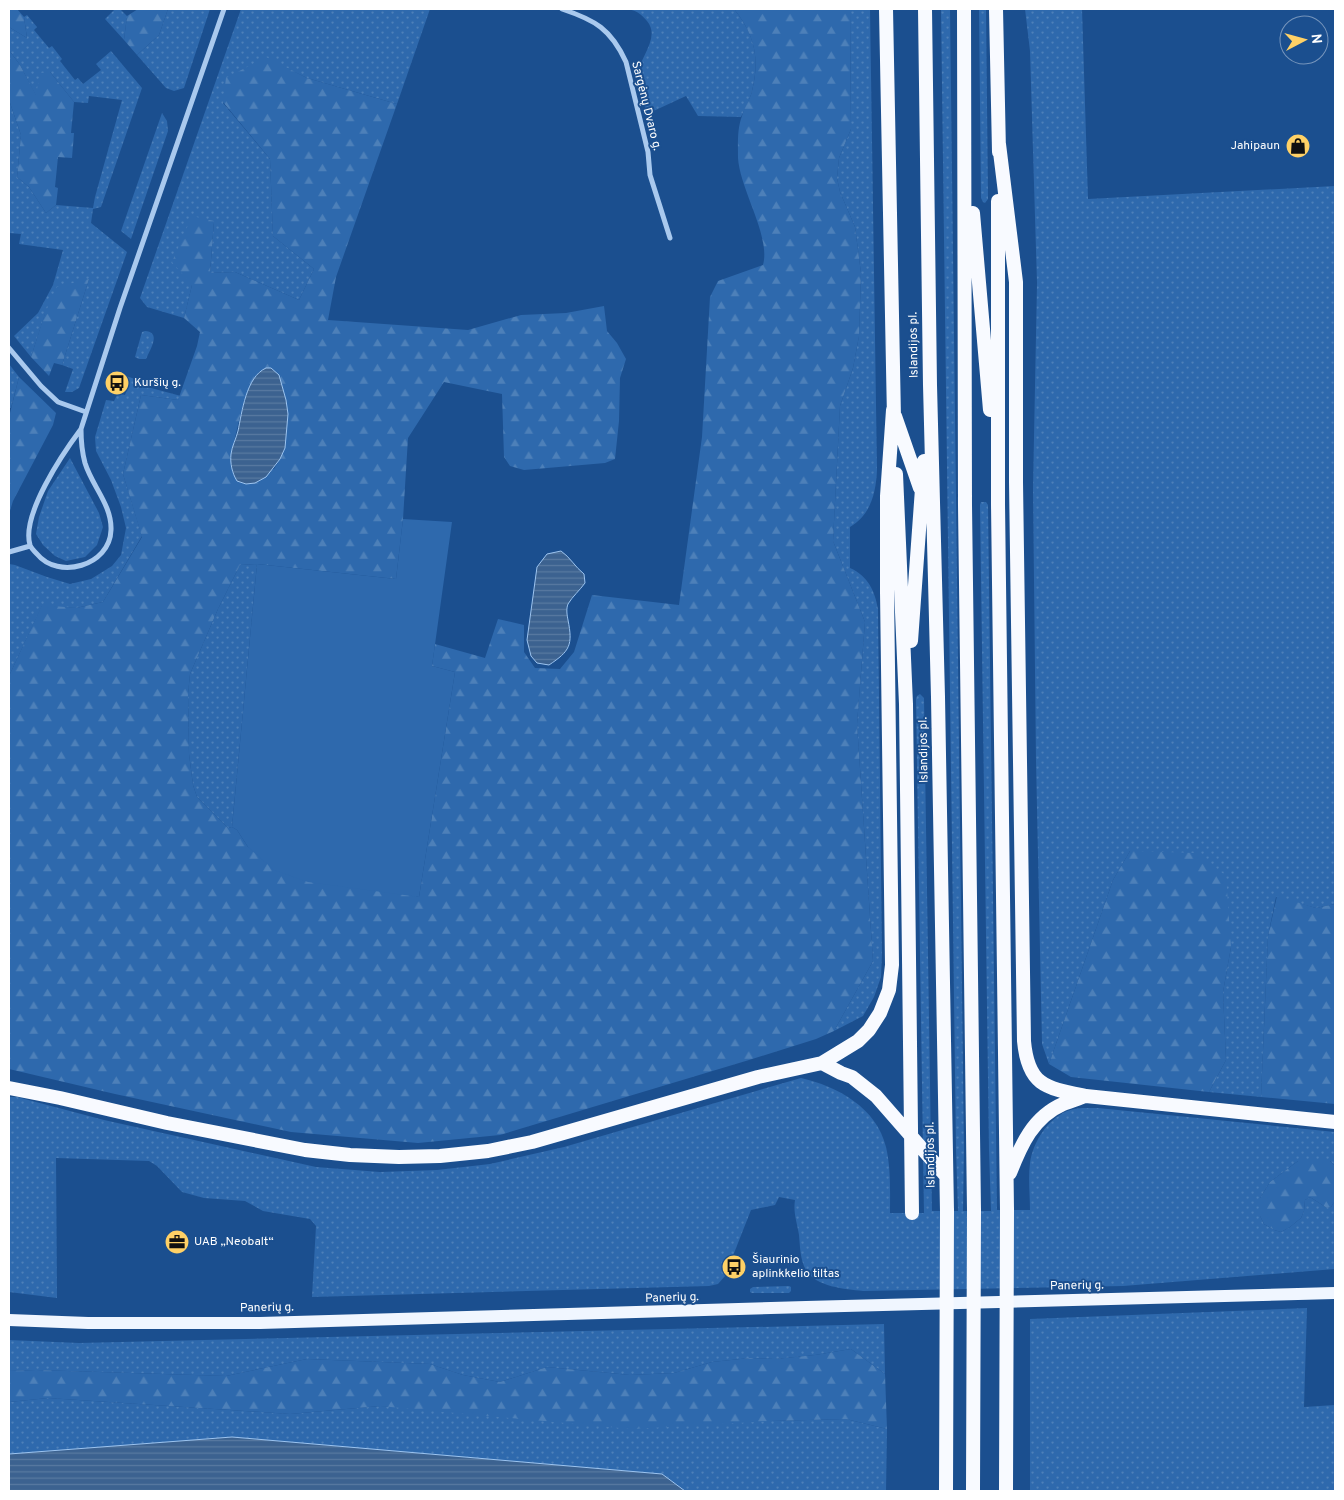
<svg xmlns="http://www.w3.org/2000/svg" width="1344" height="1500" font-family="Overpass,sans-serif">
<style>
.grass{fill:url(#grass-dots)}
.forest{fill:url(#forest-firs);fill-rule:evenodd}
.garden{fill:#2e69ad}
.water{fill:url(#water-rules);stroke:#9cc4f0}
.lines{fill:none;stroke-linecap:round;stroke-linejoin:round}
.minor{stroke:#a9c9ee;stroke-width:5}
.primary{stroke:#f0f6ff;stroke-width:12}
.trunk{stroke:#f8faff;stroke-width:14}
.trunk-bridge{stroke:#f8faff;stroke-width:14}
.labels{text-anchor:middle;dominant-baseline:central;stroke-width:4;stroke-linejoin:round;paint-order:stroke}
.street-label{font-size:12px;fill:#fff;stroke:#1b4f8f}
.poi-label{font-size:12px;fill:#fff;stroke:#1b4f8f;text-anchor:start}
</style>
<defs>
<pattern id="grass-dots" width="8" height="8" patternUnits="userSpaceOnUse" patternTransform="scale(1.25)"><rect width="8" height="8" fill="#2e69ad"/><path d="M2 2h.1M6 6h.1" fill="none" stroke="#4d80b9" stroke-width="1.8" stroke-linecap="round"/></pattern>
<pattern id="forest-firs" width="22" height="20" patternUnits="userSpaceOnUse" patternTransform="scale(1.25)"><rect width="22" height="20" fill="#2e69ad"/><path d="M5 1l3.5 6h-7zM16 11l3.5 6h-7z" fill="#4d80b9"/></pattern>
<pattern id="water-rules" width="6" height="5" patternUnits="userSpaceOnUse" patternTransform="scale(1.25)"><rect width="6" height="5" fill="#3c6290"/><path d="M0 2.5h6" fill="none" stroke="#597aa1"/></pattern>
</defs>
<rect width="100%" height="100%" fill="#1b4f8f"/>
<path class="grass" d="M115,9h5l7,7 -3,24 -19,-21z
M168,9h42l-26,79 -10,3 -8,-3 -29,-33 22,-20z
M241,9h189l-33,95 -90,-26 -41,-20 -43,45 47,56 3,77 41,33 -15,31 -64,-28 -25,1 4,-52 -22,64 -8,33 -37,-11 -7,-9z
M627,9h107c21,26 26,49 18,82 -2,9 -7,17 -11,26l-43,-1 -12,-20 -39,18c-3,-11 -10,-28 -9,-39 1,-18 23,-37 9,-54 -7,-8 -10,-10 -20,-12z
M850,9h20l7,461c-1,22 -6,45 -27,57v41c18,8 25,23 28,41l4,345 -1,23 -7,20 -11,19 -29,15 39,-70 -16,-237 8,-102 -32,-81 7,-135 13,-38 6,-32 2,-63 -6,-46 -15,-35 -3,-14 2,-20 12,-29z
M941,9h9l14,1141 -1,61h28l-2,-61 -9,-645 1,-3h5l2,3 9,705h33c0,-15 -2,-32 0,-47 3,-21 17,-43 37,-52 10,-4 21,-3 31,-3l237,24v34l-5,-5h-32l-28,21 -10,16v18l4,8 10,6 7,2 9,-5 11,-9 3,-7 1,-11 5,-3 17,11 4,-1 4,-6v68l-212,17 -260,5c-18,-2 -47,-4 -57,-21 -6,-10 -6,-25 -7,-35 -2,-13 -6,-22 -4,-35l-16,-3 -4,8 -24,5 -26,66 -7,8 -9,2 -397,11 4,-71 -6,-7 -47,-8 -18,-10 -41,-3 -22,-6 -25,-26 -8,-5 -93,-3 1,140 -48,-6v-195h8l87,23 212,47 64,5 57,-2 53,-6 74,-17 237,-69c36,8 76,30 85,69 5,21 4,45 4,66h34l-8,-514 1,-3 3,-2 4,4 8,513h26l-2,-61z
M979,9h7l2,190 -3,4 -2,-1 -2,-4z
M1025,9h57l6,190 247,-13v718l-19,4 -40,-11 -8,39 -7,161 -52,-5 17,-32 -3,-68 8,-45 -101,-96 -17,29 -64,184 -7,-20 -6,-283 -3,-272 4,-206 -7,-232z
M27,15l10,12 -3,3 15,18 3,-2 10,13 -2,2 15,19 3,-2 5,6 18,-14 -5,-6 15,-13 31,37 -41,119 -8,2 -2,14 36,29 -48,136 -7,4h-7l8,-23 -11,-4 27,-86 -44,35 -14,43 -17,-21 24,-23 15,-28 10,-35 -44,-6 2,-10 -12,-1v-133l12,35 -4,42 12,10 17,26 10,-8 37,3 2,-11 27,-97 -33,-4 -1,7 -14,-1 -24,-30 -14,24 -16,-31 -11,-15v-23l18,11 -3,-21z
M162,113l5,8 1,10 -37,108 -10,-8z
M145,331c16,1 6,17 2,26l-1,2h-7l-4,-2 7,-25z
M9,364l10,13 -8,31h-2z
M123,375l15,5 -2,4 45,12 -3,4 -37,-5 -18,79 19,62 -39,66 -27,6 -34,-2 -33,70v-112l6,1 32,12 23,7 21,-5 21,-13 9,-11 5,-27 -5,-21 -10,-27 -15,-29 -1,-14 11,-37 8,1 4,-8 7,2 5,-14 -8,-3z
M70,458l29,55 4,14 -6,18 -12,12 -19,4 -11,-5 -12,-11 -7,-11 3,-17 9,-26z
M257,564l-25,263 -4,1 -31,-31 -4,-12 -4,-31 -1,-60 2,-20 28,-65 22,-44z
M789,1286l2,1v4l-2,2h-37l-2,-1v-3l3,-2z
M1307,1308l-3,99 31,-2v86h-305v-172z
M884,1324l1,50 -34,-25 -36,6 -40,4 -25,-1 -38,4 -38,11 -44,2 -83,-8 -47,15 -37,-7 -33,-11 -123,-5 -81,17 -190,-6 -27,1v-31l70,3z
M48,1398l242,16 90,-8 391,15 75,-2 41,10 -1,62h-201l-23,-17 -430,-37 -223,17v-52z"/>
<path class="forest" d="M9,9h8l7,8 3,21 -18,-11z
M138,9h30l-9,26 -22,20 -13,-15 3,-24z
M734,9h116l1,120 -12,29 -2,20 3,14 15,35 6,46 -2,63 -6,32 -13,38 -7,135 32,81 -8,102 16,237 -39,70 -18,8 -67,21 -249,75 -82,8 -127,-11 -176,-38 -106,-25v-393l33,-71 34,3 27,-6 39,-65 -19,-63 18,-79 37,5 19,-54 3,-14 -16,-14 8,-33 -20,-23 20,-46 22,5 -4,52 25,-1 64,28 15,-31 -41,-33 -3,-77 -47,-57 3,-24 40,-21 41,21 90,26 -61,173 -8,43 140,10 53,-15 45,-2 38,-7 3,25 10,12 9,16 -6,19 -1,43 -4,38 -10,4 -81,7 -14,-4 -6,-9 -2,-63 -58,-12 -36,56 -5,81 -7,60 -139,-15 -17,1 -22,44 -28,65 -2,20 1,60 4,31 4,12 31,31 4,-1 5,3 11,17 171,50 36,-225 -23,-6 3,-22 50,14 13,-39 26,6v27l11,16 25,1 14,-17 18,-57 87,10 23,-168 8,-140 8,-16 45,-16c8,-29 -23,-75 -25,-107 0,-14 -1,-29 4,-42 2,-9 8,-16 10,-25 8,-32 3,-56 -18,-82zM260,371l19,4 9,39 -3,34 -5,11 -6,10 -41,5 -2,-20 13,-54 11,-23z
M9,50l11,15 16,30 4,-22 10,-1 24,30 -3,31h3l-2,25 -14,-1 -3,30 3,1 -2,17 -10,8 -17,-26 -12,-10 4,-42 -12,-35z
M89,279l-27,86 -8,-2 -5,13 -18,-19 14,-44 12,-26z
M19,377l37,36 -3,12 -40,76 -4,13v-97z
M1130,851l67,2 29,23 5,71 -8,45 3,68 -17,32 -138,-15 -22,-13 64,-184z
M1277,896l39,12 19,-4v200l-74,-7 7,-161z
M1298,1161h32l5,5 -1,22 1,13 -4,6 -4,1 -17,-11 -5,3 -1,11 -3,7 -11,9 -9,5 -7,-2 -10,-6 -4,-8v-18l10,-16z
M851,1349l34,25 2,55 -41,-10 -75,2 -140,8 -251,-23 -90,8 -242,-16 -39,4v-31l27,-1 190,6 81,-17 123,5 33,11 37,7 47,-15 83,8 44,-2 38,-11 38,-4 25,1 40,-4z"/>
<path class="garden" d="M403,519l49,3 -20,144 23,6 -36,225 -111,-15 -34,-12 -26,-23 -11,-17 -5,-3 25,-263 139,15z"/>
<path class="water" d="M266,368h5l8,7 7,25 2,14 -3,34 -5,11 -14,18 -11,6 -9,1 -9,-3c-5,-8 -7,-18 -6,-27 1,-8 5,-15 7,-23 4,-19 8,-54 28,-63z
M561,551c9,6 14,16 23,23l1,9c-5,7 -13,14 -17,21 -2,5 -1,11 0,16 5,25 2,31 -19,45l-12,-2 -6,-7 -4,-16 10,-73 10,-13z
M232,1437l430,37 23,17h-676v-37z"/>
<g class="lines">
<path class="minor" d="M562,9c33,11 49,20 64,53l22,90 2,23 20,63
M9,348l32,38 17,16 28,10
M81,429c-18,24 -60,86 -51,116 1,3 4,6 7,9 21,26 73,12 74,-24 1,-25 -19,-44 -26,-67 -3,-11 -4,-22 -4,-34l39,-121 104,-299
M9,552l21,-6"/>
<path class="primary" d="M9,1320l79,3h172l546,-16 529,-14"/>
<path class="trunk" d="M886,9l8,409
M925,9l5,376 8,312 9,514
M964,9l1,496 9,706
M996,9l3,143
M999,144l17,138v200l8,559c4,45 22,47 62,55l249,26
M998,201v303l9,706
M973,213l17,197
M895,416l25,72
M896,474l10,230 6,509
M911,641l13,-180
M822,1063l19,10 11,4 24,19 70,80
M9,1088l51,10 107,25 138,27 45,5 49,2 41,-1 48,-5 44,-9 226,-65 64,-14 36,-22 11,-11 11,-17 9,-23 3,-25 -5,-373v-96l6,-86
M1010,1173c11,-28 23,-56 53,-69 7,-3 15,-5 22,-8"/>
<path class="trunk-bridge" d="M946,1491l1,-280
M973,1491l1,-280
M1006,1491l1,-281"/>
</g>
<defs>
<symbol id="shop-disc" viewBox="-11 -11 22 22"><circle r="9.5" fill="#ffd166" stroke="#1b4f8f"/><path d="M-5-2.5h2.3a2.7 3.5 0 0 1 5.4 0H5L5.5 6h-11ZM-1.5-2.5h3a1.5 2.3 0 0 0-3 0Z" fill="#111"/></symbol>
<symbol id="bus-disc" viewBox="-11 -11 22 22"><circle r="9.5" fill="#ffd166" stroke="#1b4f8f"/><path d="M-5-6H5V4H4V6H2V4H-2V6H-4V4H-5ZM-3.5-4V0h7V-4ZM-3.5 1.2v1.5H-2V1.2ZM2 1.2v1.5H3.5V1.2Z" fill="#111"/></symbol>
<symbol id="office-disc" viewBox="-11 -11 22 22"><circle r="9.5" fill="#ffd166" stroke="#1b4f8f"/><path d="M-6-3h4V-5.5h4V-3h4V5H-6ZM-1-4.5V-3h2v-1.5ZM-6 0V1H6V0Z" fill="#111"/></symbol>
</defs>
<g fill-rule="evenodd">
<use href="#shop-disc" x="1284" y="132" width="28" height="28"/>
<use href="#bus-disc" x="103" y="369" width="28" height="28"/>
<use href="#office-disc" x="163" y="1228" width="28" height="28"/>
<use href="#bus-disc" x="720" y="1253" width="28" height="28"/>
</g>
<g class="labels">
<g class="street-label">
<text transform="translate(646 106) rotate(76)">Sargėnų Dvaro g.</text>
<text transform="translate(914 345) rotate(-91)">Islandijos pl.</text>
<text transform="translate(924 750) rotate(-91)">Islandijos pl.</text>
<text transform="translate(931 1155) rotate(-91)">Islandijos pl.</text>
<text transform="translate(1077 1286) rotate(-1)">Panerių g.</text>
<text transform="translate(672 1298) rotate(-2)">Panerių g.</text>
<text transform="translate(267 1308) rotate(-1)">Panerių g.</text>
</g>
<g class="poi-label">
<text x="1280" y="146" text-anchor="end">Jahipaun</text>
<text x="134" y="383">Kuršių g.</text>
<text x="194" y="1242">UAB „Neobalt“</text>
<text x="752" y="1260">Šiaurinio<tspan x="752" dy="14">aplinkkelio tiltas</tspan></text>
</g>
</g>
<rect width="1344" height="1500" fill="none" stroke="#ffffff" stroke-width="20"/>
<g transform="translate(1304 40) rotate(84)"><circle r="24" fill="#1b4f8f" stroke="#7695bc"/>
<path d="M0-4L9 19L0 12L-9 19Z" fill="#ffd166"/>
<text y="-8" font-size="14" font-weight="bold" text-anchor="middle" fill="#ffffff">N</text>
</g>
</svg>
